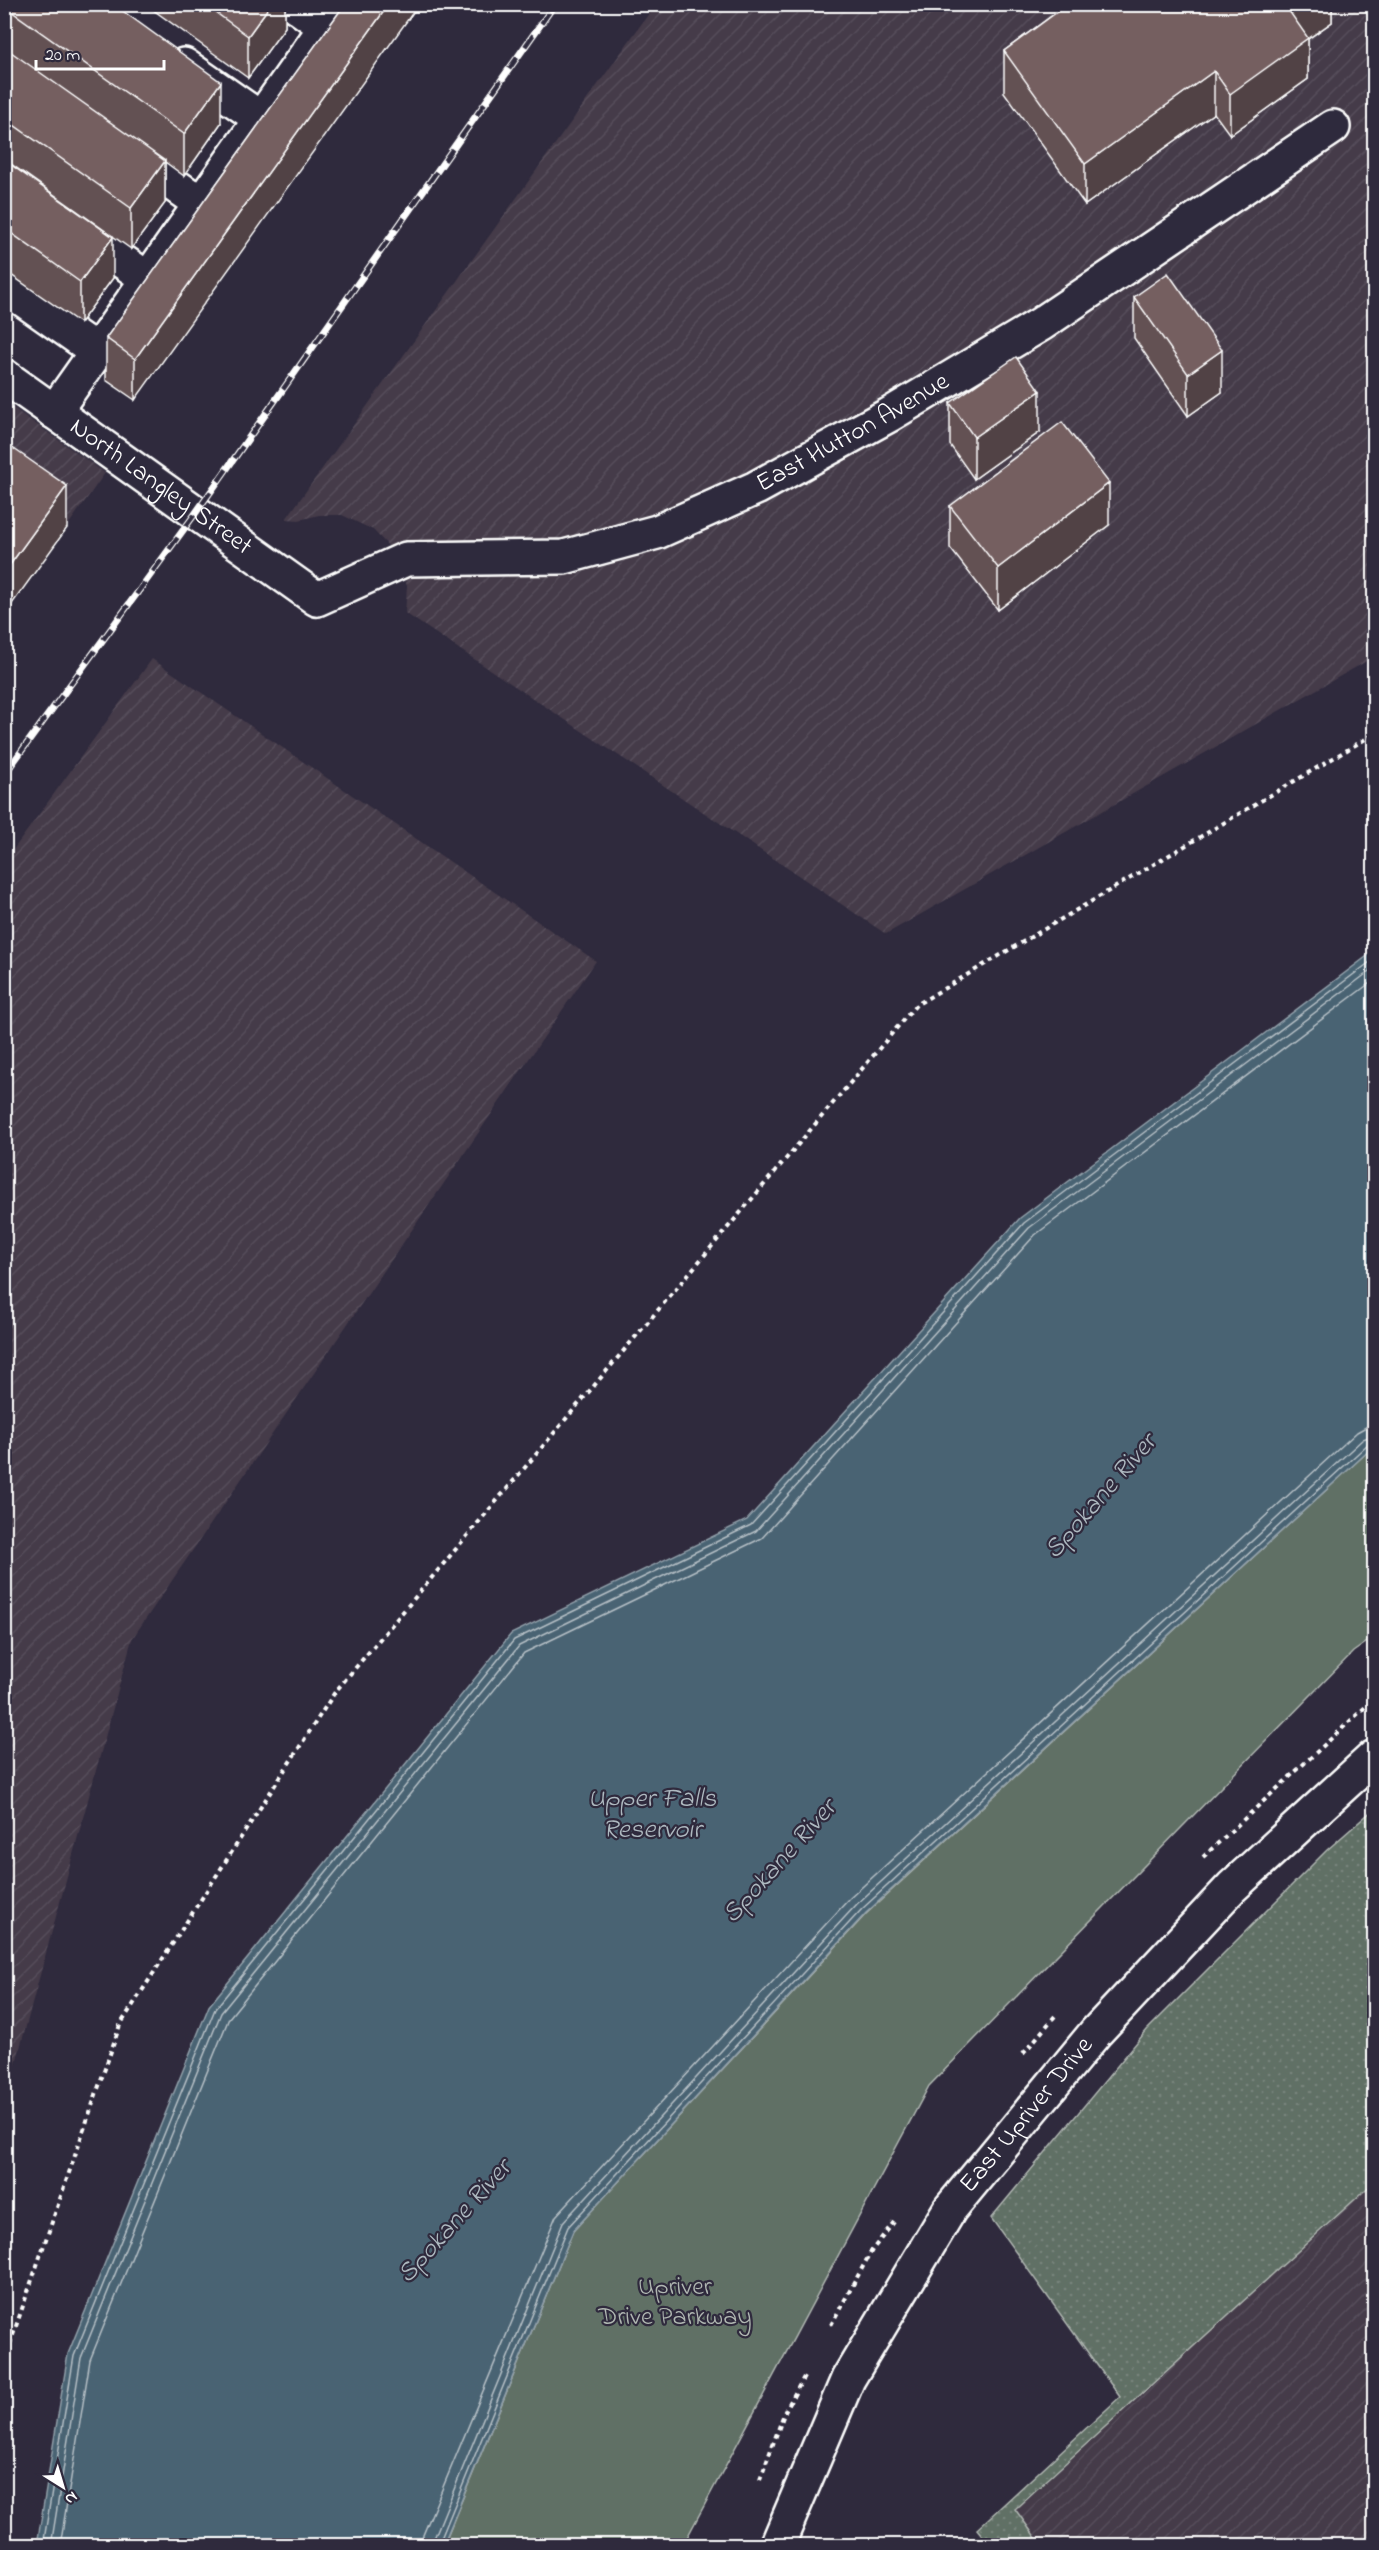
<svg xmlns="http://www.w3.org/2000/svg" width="1379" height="2550" font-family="'Indie Flower',sans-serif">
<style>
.industrial{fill:url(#industrial-furrows)}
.grass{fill:url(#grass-dots);stroke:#b0b7b2;stroke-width:1.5}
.green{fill:#606f65;stroke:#b0b7b2;stroke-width:1.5}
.water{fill:#4a6373;stroke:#92a1ab;stroke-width:1.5}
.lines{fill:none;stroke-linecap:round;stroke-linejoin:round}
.shore{stroke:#b7c1c7;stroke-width:1.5}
.minor-casing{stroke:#fff;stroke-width:38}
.path{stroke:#fff;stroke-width:4;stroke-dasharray:4.5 4.5;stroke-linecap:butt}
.minor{stroke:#2f2a3d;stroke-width:33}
.rail-casing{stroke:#fff;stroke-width:7}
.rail{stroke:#2f2a3d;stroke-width:4.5;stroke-dasharray:14;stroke-linecap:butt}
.wall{fill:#645153;stroke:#fff;stroke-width:1.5}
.shaded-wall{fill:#514244;stroke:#fff;stroke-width:1.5}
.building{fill:#745e61;stroke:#fff;stroke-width:1.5}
.labels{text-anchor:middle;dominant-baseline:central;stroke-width:4.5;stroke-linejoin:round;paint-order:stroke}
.street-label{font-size:26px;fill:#fff;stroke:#2f2a3d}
.park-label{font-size:26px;fill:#b0b7b2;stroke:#2f2a3d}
.water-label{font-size:27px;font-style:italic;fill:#aeb9c0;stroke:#2f2a3d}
</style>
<defs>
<pattern id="industrial-furrows" width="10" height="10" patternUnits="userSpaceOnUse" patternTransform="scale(1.5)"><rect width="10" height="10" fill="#443a48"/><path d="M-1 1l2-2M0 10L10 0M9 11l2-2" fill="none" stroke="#574e5a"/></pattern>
<pattern id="grass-dots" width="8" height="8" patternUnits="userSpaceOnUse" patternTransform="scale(1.5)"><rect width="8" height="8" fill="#606f65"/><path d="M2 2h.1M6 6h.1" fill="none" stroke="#78857c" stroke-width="1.8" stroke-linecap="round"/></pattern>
</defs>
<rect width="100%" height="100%" fill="#2f2a3d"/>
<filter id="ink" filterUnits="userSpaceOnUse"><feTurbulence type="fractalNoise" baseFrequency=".0167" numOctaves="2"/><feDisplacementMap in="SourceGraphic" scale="12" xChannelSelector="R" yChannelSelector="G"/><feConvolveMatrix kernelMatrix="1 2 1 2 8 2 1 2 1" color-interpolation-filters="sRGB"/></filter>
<g filter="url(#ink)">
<path class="industrial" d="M655,5h719v652l-488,277 -481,-321 2,-27 -10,-31 -24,-25 -31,-15h-23l-20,5 -13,-1z
M5,402l100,71 -100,141z
M152,659l444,302 -464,678 -127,464v-1242z
M1374,2182v363h-333l-26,-35z"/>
<path class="grass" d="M1374,1809v373l-359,327 26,36h-51l-13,-16 143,-132 -129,-179 156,-188 180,-180z"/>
<path class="green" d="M1374,1446v191l-21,15 -424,434 -246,459 -240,1 130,-315 293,-317z"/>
<path class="water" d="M1374,951v495l-508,467 -293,318 -130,314h-406l31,-191 141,-348 302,-372 236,-114 273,-302z"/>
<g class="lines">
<path class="shore" d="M43,2546l31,-190 141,-347 299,-369 237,-115 273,-302 350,-264
M51,2546l30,-188 140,-345 298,-367 237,-115 273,-303 345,-260
M60,2546l30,-186 139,-342 295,-365 238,-115 273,-303 339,-255
M422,2546l1,-11 133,-319 294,-318 507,-466 9,-5 8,-1
M431,2546l132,-324 294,-318 506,-465 11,-4
M438,2546l130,-319 294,-318 506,-465 6,-2"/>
<defs>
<g id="minor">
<path d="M294,4l32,23"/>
<path d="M184,65l77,54"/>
<path d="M129,153l72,51"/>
<path d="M4,179l144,100"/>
<path d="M4,286l94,66"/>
<path id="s1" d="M4,376l313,223 89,-40 158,-2 93,-25 99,-44 133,-73 152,-91 292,-197"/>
<path d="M54,412l288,-408"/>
<path id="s2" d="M777,2546l71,-167 102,-170 146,-177 136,-145 142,-130"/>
</g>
</defs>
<use href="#minor" class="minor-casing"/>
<path class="path" d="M1203,1857l171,-158
M1023,2054l32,-38
M831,2325l41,-75 22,-28
M4,2361l116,-336 215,-333 581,-687 458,-271
M760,2480l25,-69 19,-34"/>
<use href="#minor" class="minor"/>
<defs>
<path id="rail" d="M4,775l191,-261 360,-510"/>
</defs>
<use href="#rail" class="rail-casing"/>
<use href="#rail" class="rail"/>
</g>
<path class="wall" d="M4,4l217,119 -37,53 -19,-14v41l-34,46 -127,-90z
M145,4h140v23l-37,51z
M345,4l-210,396 -29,-20v-42z
M1054,4h278v18l-24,17v40l-78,56 -16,-22 -129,92 -81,-113v-41l54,-40z
M4,160l109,118 -33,45 -76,-53z
M1134,297l88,95 -34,24 -54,-78z
M950,403l90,29 -66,47 -24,-34z
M950,506l159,19 -111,85 -48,-62z"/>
<path class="shaded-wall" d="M271,4h14v23l-37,51v-42z
M389,4h30l-284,396v-41z
M1298,4h34v18l-24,17v40l-78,56v-41l59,-83z
M1214,71v42l-129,92v-41z
M221,82v41l-37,53v-42z
M165,161v42l-34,46v-41z
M113,237v41l-33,45v-41z
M1222,350v42l-34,24v-42z
M1040,391v41l-66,47v-42z
M1109,483v42l-111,85v-42z
M67,486v42l-63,87v-42z"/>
<path class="building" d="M4,4h109l108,78 -37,52 -180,-128z
M204,4h67l-23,32z
M345,4h44l-254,355 -29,-21z
M1068,4h230l-9,7 19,27 -78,56 -16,-23 -129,93 -81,-113z
M4,47l161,114 -34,47 -127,-90z
M4,160l109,77 -33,45 -76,-54z
M1168,273l54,77 -34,24 -54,-77z
M1016,357l24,34 -66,46 -24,-34z
M1062,422l47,61 -111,85 -48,-62z
M4,442l63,44 -63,87z"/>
</g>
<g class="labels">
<g class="street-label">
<text stroke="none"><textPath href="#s1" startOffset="956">East Hutton Avenue</textPath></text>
<text stroke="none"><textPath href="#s1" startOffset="192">North Langley Street</textPath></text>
<text stroke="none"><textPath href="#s2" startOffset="501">East Upriver Drive</textPath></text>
</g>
<g class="park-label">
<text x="675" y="2288">Upriver<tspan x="675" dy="30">Drive Parkway</tspan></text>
</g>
<g class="water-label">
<text transform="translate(1101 1497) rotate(-49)">Spokane River</text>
<text x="652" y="1799">Upper Falls<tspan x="652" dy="31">Reservoir</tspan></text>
<text transform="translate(780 1862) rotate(-48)">Spokane River</text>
<text transform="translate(455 2222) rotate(-48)">Spokane River</text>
</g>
</g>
<rect width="1379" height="2550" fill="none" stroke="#2f2a3d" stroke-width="24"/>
<rect x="12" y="12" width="1355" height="2526" fill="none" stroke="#fff" stroke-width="2" filter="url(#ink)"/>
<g transform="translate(63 2487) rotate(143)" stroke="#2f2a3d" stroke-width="4.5" paint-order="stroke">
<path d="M0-4.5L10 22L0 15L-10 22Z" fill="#ffffff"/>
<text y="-9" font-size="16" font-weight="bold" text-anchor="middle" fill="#ffffff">N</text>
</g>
<path d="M36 60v9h128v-9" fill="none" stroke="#ffffff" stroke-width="3"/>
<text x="45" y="60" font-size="18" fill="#ffffff" stroke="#2f2a3d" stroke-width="4.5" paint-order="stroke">20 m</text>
</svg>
